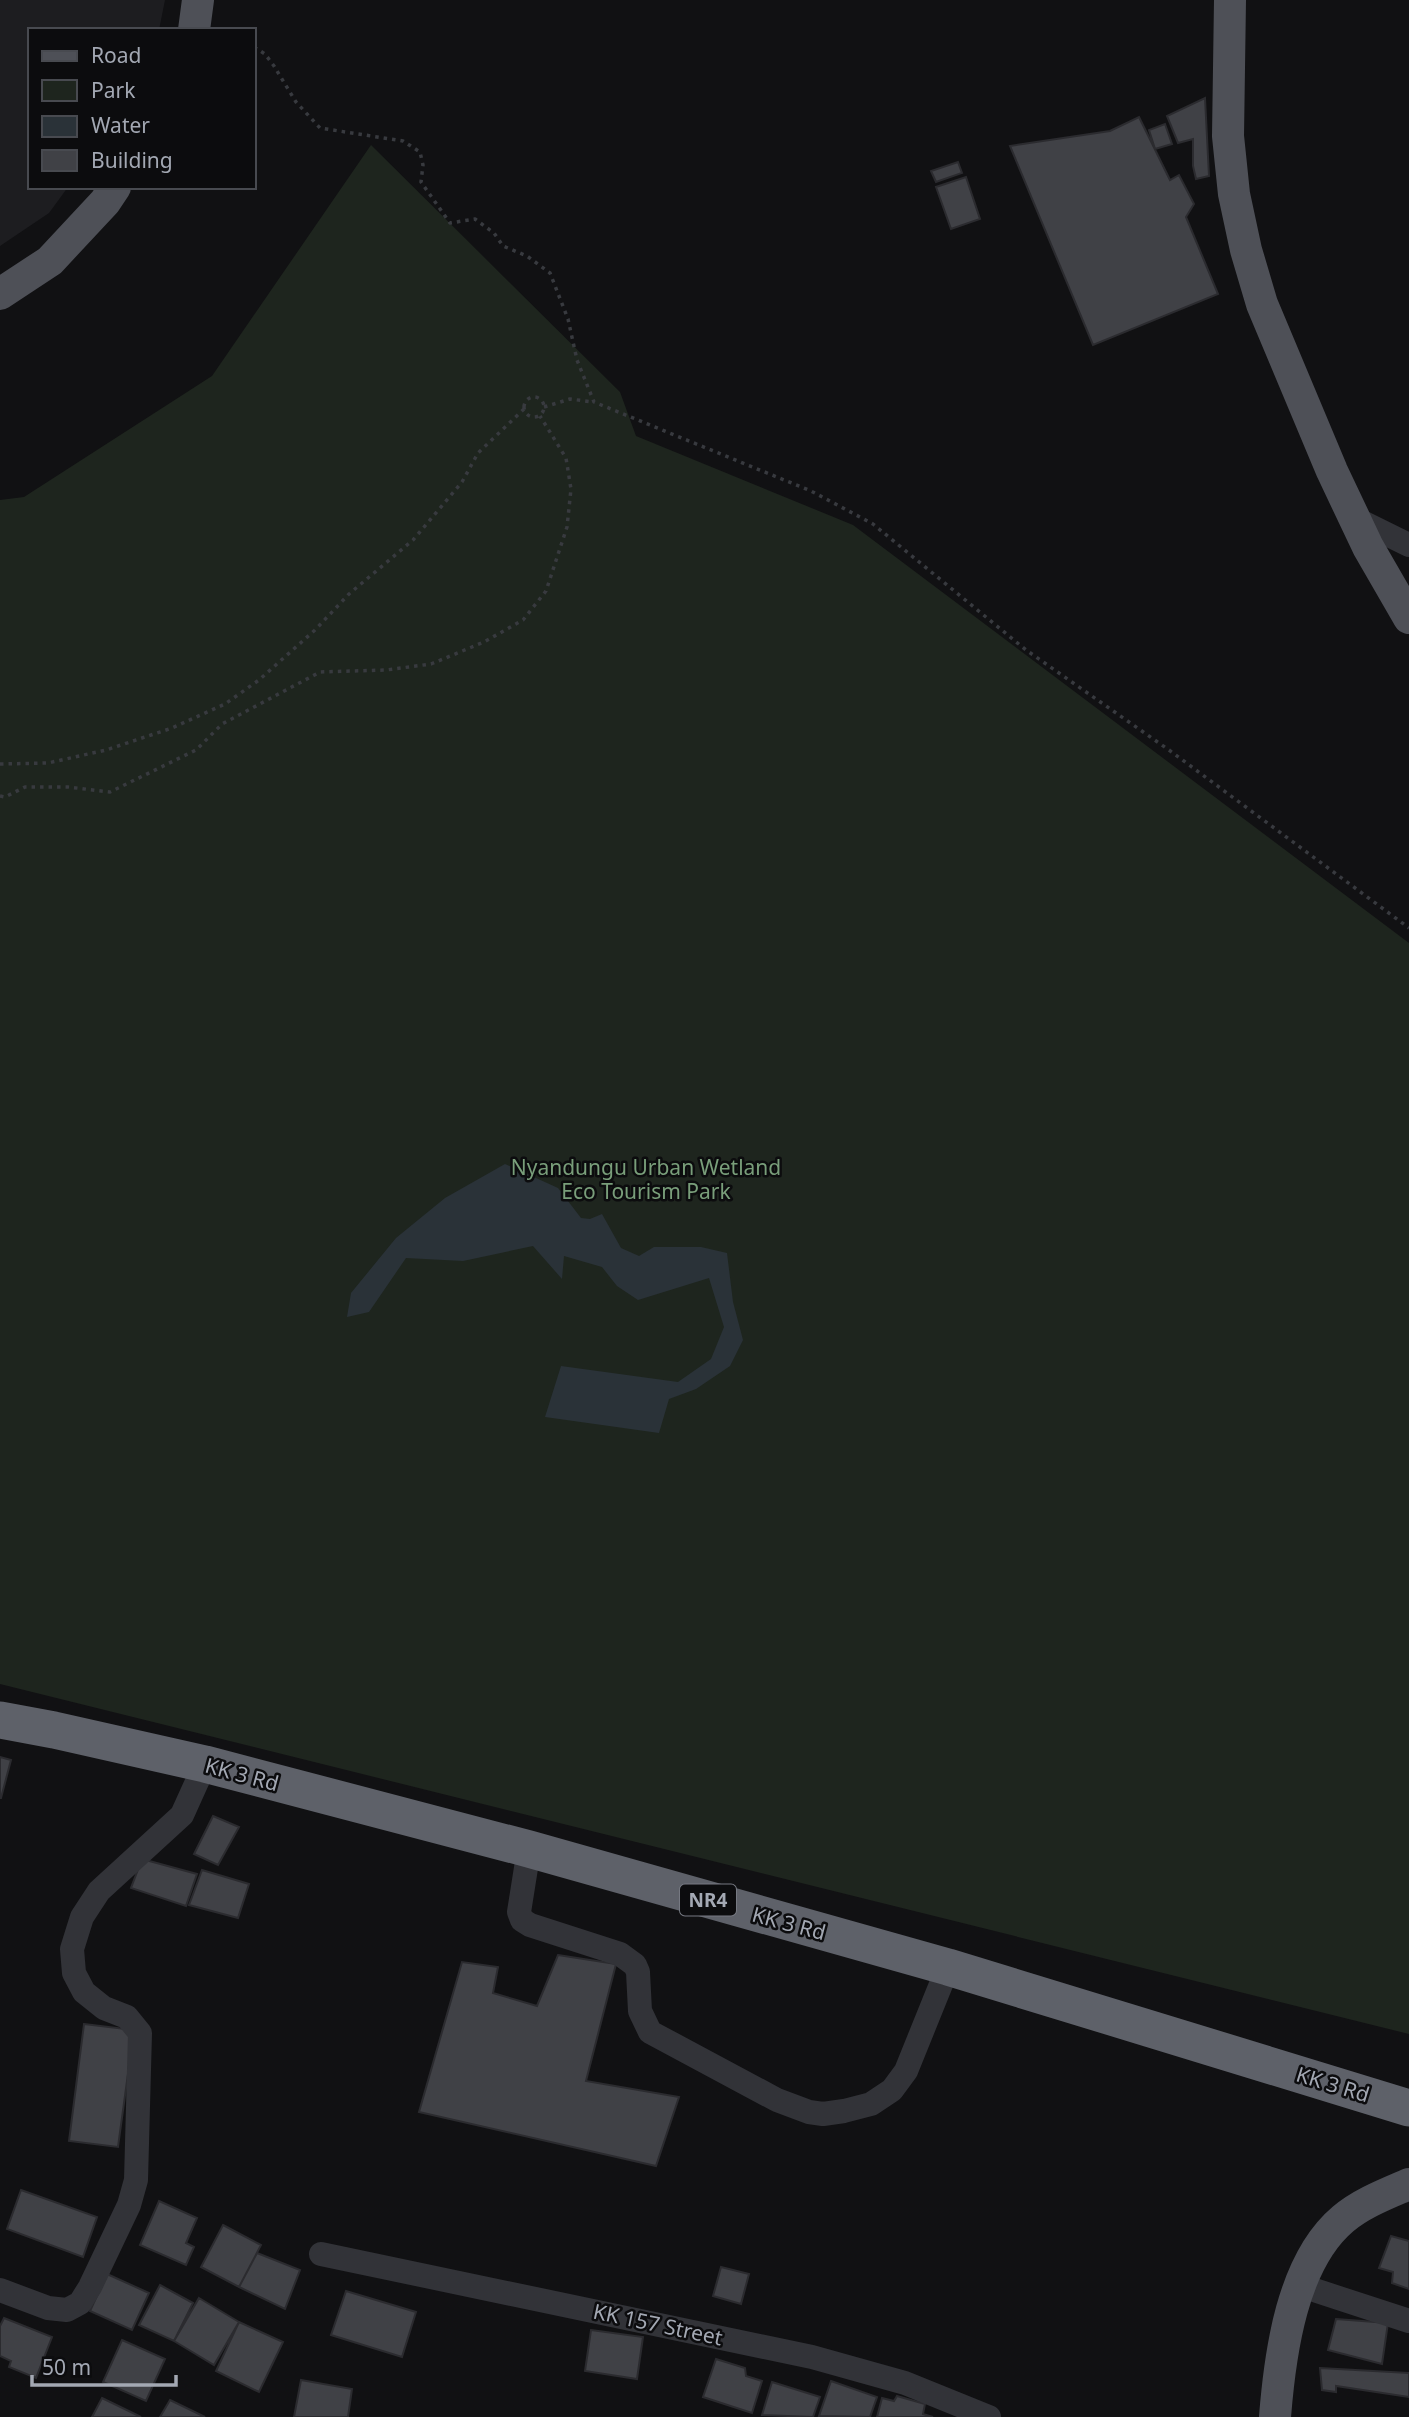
<svg xmlns="http://www.w3.org/2000/svg" width="1409" height="2417" font-family="'Noto Sans',sans-serif">
<style>
.built{fill:#1d1d20}
.green{fill:#1e251e}
.water{fill:#2a3238}
.building{fill:#404146;stroke:#2b2b2f;stroke-width:2}
.lines{fill:none;stroke-linecap:round;stroke-linejoin:round}
.path{stroke:#383a3f;stroke-width:3.5;stroke-dasharray:3.5 5;stroke-linecap:butt}
.minor{stroke:#323338;stroke-width:24}
.major{stroke:#4e5057;stroke-width:32}
.highway{stroke:#5e6169;stroke-width:37}
.labels{text-anchor:middle;dominant-baseline:central;stroke-width:5;stroke-linejoin:round;paint-order:stroke}
.shield{fill:#0c0c0e;stroke:#767982;stroke-width:2}
.shield-label{font-size:19px;font-weight:bold;fill:#a3a8b3}
.park-label{font-size:21px;fill:#799e7a;stroke:#0c0c0e}
.street-label{font-size:21px;fill:#a3a8b3;stroke:#0c0c0e}
</style>
<rect width="100%" height="100%" fill="#111113"/>
<path class="built" d="M0,0h165l-6,30h-129v157h38l-19,26 -49,33z"/>
<path class="green" d="M371,145l249,247 16,44 217,89 556,418v1091l-1409,-350v-1184l24,-3 188,-121z"/>
<path class="water" d="M505,1164l53,24 23,30 9,1 12,-5 19,34 18,8 15,-9h47l26,6 6,49 10,38 -13,26 -34,23 -27,10 -10,34 -114,-16 16,-51 117,16 33,-23 13,-32 -15,-49 -71,22 -21,-14 -15,-19 -38,-11 -2,23 -29,-33 -70,15 -57,-3 -37,54 -22,5 4,-24 45,-55 49,-40z"/>
<path class="building" d="M1205,98l4,78 -13,3 -3,-13v-27l-15,4 -11,-27z
M1139,117l31,63 9,-5 15,29 -8,13 32,77 -125,51 -83,-199 100,-15z
M1165,124l7,20 -17,5 -6,-19z
M958,162l4,11 -26,9 -5,-11z
M966,177l14,42 -29,10 -15,-42z
M0,1757l11,3 -10,38h-1z
M213,1816l26,11 -21,38 -24,-11z
M142,1859l55,15 -11,32 -55,-18z
M202,1870l47,14 -11,34 -49,-13z
M558,1955l58,9 -30,117 93,16 -23,69 -237,-54 43,-150 36,5 -5,26 44,13z
M84,2024l50,6 -16,117 -49,-6z
M21,2190l76,27 -14,40 -76,-28z
M159,2201l38,17 -11,25 8,4 -8,18 -46,-20z
M223,2225l38,20 -22,42 -38,-20z
M1391,2236l18,5v48l-17,-6 1,-11 -14,-4z
M257,2253l43,17 -15,39 -46,-22z
M721,2267l28,7 -8,30 -28,-8z
M107,2274l42,19 -17,37 -42,-19z
M160,2285l33,18 -19,38 -35,-16z
M346,2291l70,21 -14,45 -71,-22z
M199,2298l40,24 -25,43 -40,-24z
M4,2318l48,19 -16,41 -27,-11 2,-6 -11,-5v-30z
M1336,2319l52,4 -6,41 -54,-14z
M239,2322l44,20 -24,50 -43,-21z
M591,2330l52,7 -6,42 -52,-8z
M122,2340l43,19 -19,42 -43,-19z
M716,2359l29,9 1,8 16,5 -10,32 -49,-16z
M1320,2368l89,5v24l-73,-11v6l-14,-2z
M301,2380l51,9 -4,28h-54z
M831,2381l46,16 -7,20 -51,-1z
M772,2382l48,15 -7,20 -51,-2z
M897,2396l28,8 -2,10 10,3h-56l5,-19 12,3z
M102,2398l39,19h-49z
M170,2400l35,17h-45z"/>
<g class="lines">
<path class="path" d="M254,47l11,7 9,12 22,36 24,26 83,13 17,11 3,13 -2,17 29,41 25,-4 19,14 9,13 24,10 23,17 18,46 9,41 17,42 217,89 62,33 153,126 143,100 240,178
M524 407a10 10 0 1 1 20 0a10 10 0 1 1-20 0Z
M544,407l26,-8 23,3
M0,764l48,-1 58,-13 66,-22 53,-24 34,-24 56,-50 34,-36 64,-54 49,-58 16,-29 46,-44
M0,796l5,1 20,-10h43l42,5 86,-42 26,-26 98,-52 66,-2 45,-6 53,-22 39,-22 23,-29 21,-64 4,-38 -5,-31 -26,-42"/>
<path class="minor" d="M1354,518l55,27
M529,1849l-10,63 3,8 8,5 90,29 15,11 3,7 2,39 10,21 127,68 32,12 14,2 21,-3 27,-7 21,-14 14,-19 42,-104
M321,2254l491,103 93,26 84,34
M1299,2285l110,36
M0,2290l48,18 19,2 13,-7 10,-16 39,-82 7,-25 4,-147 -13,-16 -23,-9 -20,-16 -10,-19 -2,-24 10,-32 17,-26 83,-76 23,-51"/>
<path class="major" d="M1230,0l-2,136 6,58 12,56 16,54 70,167 36,76 41,71
M194,30l4,-30
M0,294l50,-33 55,-59 10,-15
M1275,2417c5,-64 17,-155 68,-198 19,-16 43,-25 66,-35"/>
<path class="highway" d="M0,1720l54,10 151,34 324,85 419,118 461,141"/>
</g>
<g class="labels">
<rect class="shield" x="680" y="1884.5" width="56" height="31" rx="5"/>
<g class="shield-label">
<text x="708" y="1900">NR4</text>
</g>
<g class="park-label">
<text x="646" y="1167">Nyandungu Urban Wetland<tspan x="646" dy="24">Eco Tourism Park</tspan></text>
</g>
<g class="street-label">
<text transform="translate(242 1774) rotate(15)">KK 3 Rd</text>
<text transform="translate(789 1923) rotate(15)">KK 3 Rd</text>
<text transform="translate(1333 2084) rotate(17)">KK 3 Rd</text>
<text transform="translate(658 2324) rotate(12)">KK 157 Street</text>
</g>
</g>
<rect x="28" y="28" width="228" height="161" fill="#0c0c0e" stroke="#484a50" stroke-width="2"/>
<rect x="42" y="51" width="35" height="10" fill="#4e5057" stroke="#484a50" stroke-width="2"/>
<text x="91" y="63" font-size="21" fill="#a3a8b3">Road</text>
<rect x="42" y="80" width="35" height="21" fill="#1e251e" stroke="#484a50" stroke-width="2"/>
<text x="91" y="98" font-size="21" fill="#a3a8b3">Park</text>
<rect x="42" y="116" width="35" height="21" fill="#2a3238" stroke="#484a50" stroke-width="2"/>
<text x="91" y="133" font-size="21" fill="#a3a8b3">Water</text>
<rect x="42" y="150" width="35" height="21" fill="#404146" stroke="#484a50" stroke-width="2"/>
<text x="91" y="168" font-size="21" fill="#a3a8b3">Building</text>
<path d="M32 2375v10h144v-10" fill="none" stroke="#a3a8b3" stroke-width="3.5"/>
<text x="42" y="2375" font-size="21" fill="#a3a8b3" stroke="#0c0c0e" stroke-width="5" paint-order="stroke">50 m</text>
</svg>
